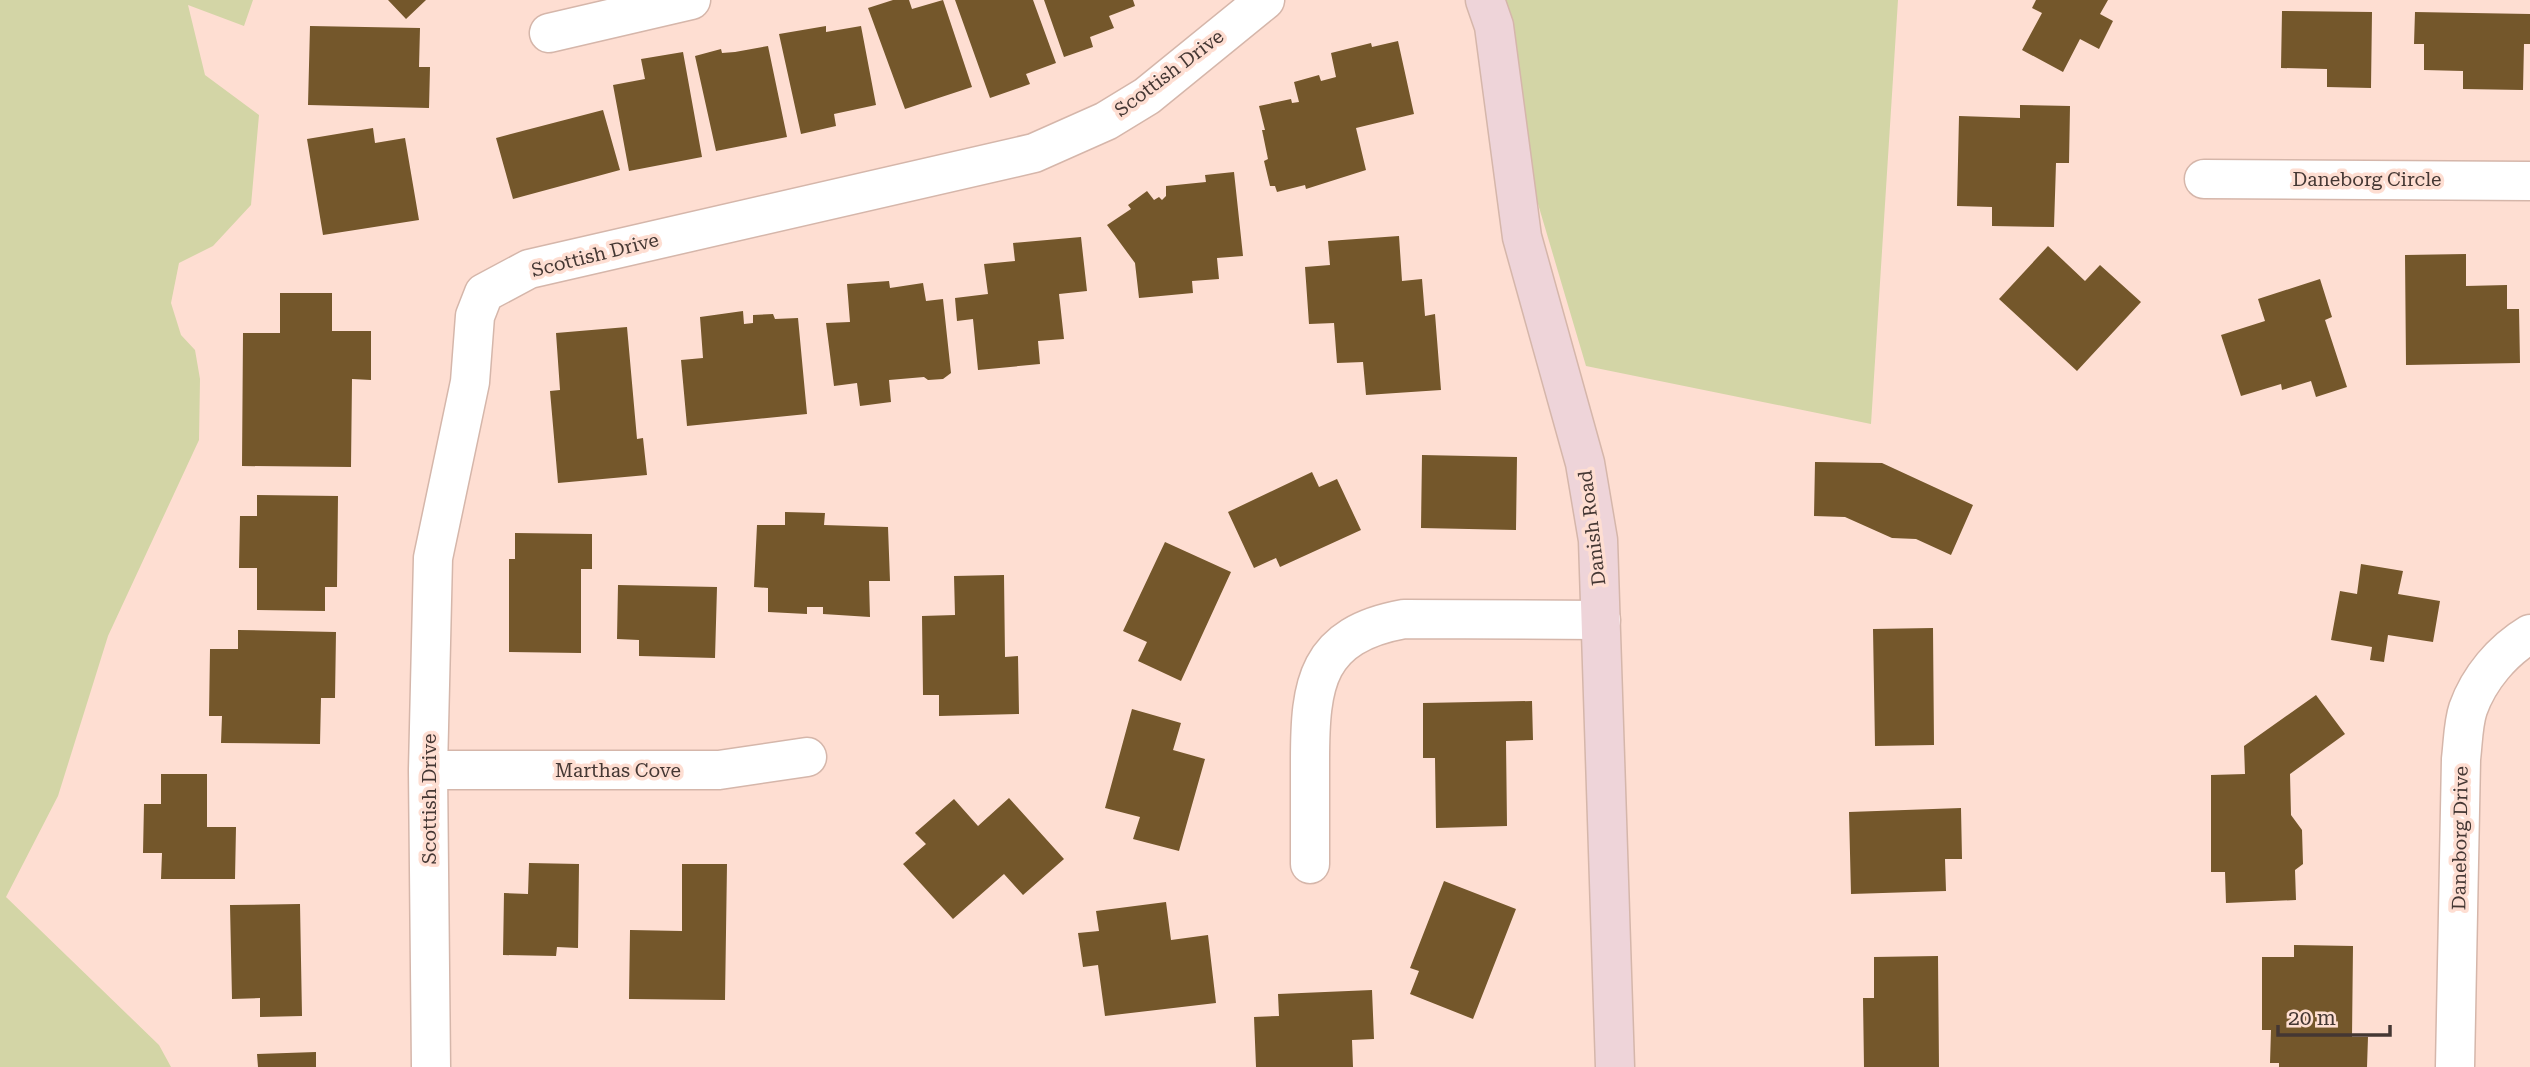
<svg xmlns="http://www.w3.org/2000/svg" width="2530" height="1067" font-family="'Roboto Serif',serif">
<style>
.green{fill:#d3d5a6}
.building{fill:#74572b}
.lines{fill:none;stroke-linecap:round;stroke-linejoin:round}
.street-casing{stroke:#d5b6aa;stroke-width:41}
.secondary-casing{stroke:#d5b6aa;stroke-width:41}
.street{stroke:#fff;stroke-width:38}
.secondary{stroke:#eed4d9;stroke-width:38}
.labels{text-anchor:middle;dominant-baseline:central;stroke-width:7;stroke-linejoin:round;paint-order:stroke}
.street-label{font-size:19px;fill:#443733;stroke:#feded2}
</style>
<rect width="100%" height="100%" fill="#feded2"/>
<path class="green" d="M0,0h253l-9,26 -56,-21 17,70 54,40 -8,90 -38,41 -34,17 -8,40 10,32 14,15 5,29 -1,61 -91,196 -50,160 -52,101 153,148 12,22h-171z
M1504,0h394l-27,424 -285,-58 -53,-179z"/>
<path class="building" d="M388,0h38l-20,19z
M893,0h16l3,9 31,-9 29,87 -67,22 -37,-101z
M955,0h78l23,63 -30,11 4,10 -40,14z
M1044,0h89l2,6 -26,10 5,12 -24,9 3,10 -29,10z
M2036,0h72l-8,14 13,7 -14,28 -19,-10 -17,33 -41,-22 20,-37 -10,-5z
M2282,11l90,1 -1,76 -44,-1v-18l-46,-1z
M2415,12l115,2v30h-6l-1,46 -60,-1v-18l-39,-1v-26h-10z
M310,26l110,2 -1,39h11l-1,41 -121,-3z
M826,26v6l35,-6 15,79 -42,9 2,12 -35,8 -22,-100z
M1398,41l16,73 -58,14 10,42 -60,19 -1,-4 -28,7 -2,-6h-5l-6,-25 4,-2 -6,-29h3l-6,-24 32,-7 1,4 7,-1 -5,-20 25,-7 2,6 15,-4 -5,-24 40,-10 1,4z
M768,46l19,91 -71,14 -21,-95 26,-7 1,4 13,-1z
M683,52l19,105 -73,14 -16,-86 32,-6 -4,-20z
M2020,105l50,1 -1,57h-13l-2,64 -62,-1v-19l-35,-1 2,-90 61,2z
M603,110l17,60 -107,29 -17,-61z
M373,128l2,15 30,-5 14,82 -96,15 -16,-96z
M1234,172l9,84 -26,2 2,21 -27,2 1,12 -54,5 -4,-35 -28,-38 24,-16 -3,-4 19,-14 7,9 5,-3 3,3 4,-4v-10l40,-4 -1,-7z
M1399,236l3,45 20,-2 3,37 10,-2 6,76 -75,5 -3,-33 -26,1 -3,-40 -25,1 -4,-57 25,-2 -2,-24z
M1081,237l6,54 -28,3 5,45 -26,2 2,23 -62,6 -5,-51 -16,2 -2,-23 33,-4 -4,-30 31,-3 -2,-18z
M2048,246l37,35 15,-16 41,37 -64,69 -78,-72z
M2466,254v32l41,-1v24h12l1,54 -114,2 -1,-110z
M2320,279l12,38 -7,3 22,67 -31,10 -5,-16 -29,9 -1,-6 -40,12 -20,-61 44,-14 -7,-22z
M889,281l1,7 33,-5 3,18 17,-2 8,74 -8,6 -15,1 -4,-3 -35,3 2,22 -31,4 -3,-23 -23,3 -8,-63 24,-1 -3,-38z
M280,293h52v38h39v49l-19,-1 -1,88 -109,-1 1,-133h37z
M743,311l1,13 9,-1v-8l20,-1 2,5 23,-1 9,96 -120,12 -6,-66 22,-2 -3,-41z
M627,327l10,112 6,-1 4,37 -89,8 -8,-92 10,-1 -4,-57z
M1422,455l95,2 -1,73 -95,-2z
M1815,462l67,1 91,42 -22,50 -35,-16 -24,-1 -47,-21 -31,-1z
M1312,472l7,15 18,-8 24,51 -81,37 -4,-9 -22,10 -26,-56z
M257,495l81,1 -1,91h-12v24l-68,-1v-42h-18l1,-52h17z
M785,512l40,1 -1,12 64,2 2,54h-21l1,36 -47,-3v-7h-16v7l-39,-2v-24l-14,-1 3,-62h28z
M515,533l77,1v35h-11v84l-72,-1v-93h6z
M1165,542l66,30 -50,109 -43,-20 9,-19 -24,-11z
M2361,564l42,7 -5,23 42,7 -7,41 -45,-7 -4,27 -14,-2 2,-13 -41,-7 9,-49 17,3z
M1004,575l1,82 13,-1 1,58 -80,2v-21h-16l-1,-79 33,-1 -1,-39z
M618,585l99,2 -2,71 -76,-2v-16l-22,-1z
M1933,628l1,117 -59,1 -2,-117z
M238,630l98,2 -1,66h-14l-1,46 -99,-1 1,-27h-13l1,-67h28z
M2316,695l29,39 -55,40 1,41 11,15 1,34 -8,6 1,30 -70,3 -1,-31h-14v-97l34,-1 -1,-28z
M1532,701l1,39 -27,1 1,85 -71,2 -1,-70h-12v-55z
M1132,709l49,14 -8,27 32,9 -26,92 -46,-12 7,-22 -35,-9z
M161,774h46v53h29l-1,52h-74l1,-26h-19l1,-49h17z
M1009,798l55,61 -41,36 -19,-21 -51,45 -50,-55 23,-20 -11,-11 39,-34 24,27z
M1961,808l1,51h-17l1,32 -95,3 -2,-82z
M529,863l50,1 -1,84 -21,-1 -1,9 -53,-1 1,-62 24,1z
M682,864h45l-2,136 -96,-1 1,-69 52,1z
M1444,881l72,28 -43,110 -63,-25 9,-23 -9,-3z
M1166,902l5,38 37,-5 8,68 -111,13 -7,-51 -15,2 -5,-34 21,-2 -3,-20z
M300,904l2,112 -42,1v-19l-28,1 -2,-94z
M2294,945l59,1 -1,91h16l-1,30h-88v-4h-9l1,-33h-9v-73h32z
M1938,956l1,111h-75l-1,-69h11v-41z
M1372,990l2,49 -22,1 1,27h-97l-2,-50 25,-1 -1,-22z
M316,1052v15h-58l-1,-13z"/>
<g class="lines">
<defs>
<path id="street" d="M549,33l142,-33
M2204,179l326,2
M428,770h291l88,-13
M1310,864c0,-34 0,-69 0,-103 0,-78 6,-126 94,-142l197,1
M431,1067l-3,-297 5,-212 37,-176 5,-66 9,-23 45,-24 505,-116 72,-32 41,-25 118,-96
M2455,1067l6,-308c2,-16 2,-35 7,-50 11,-31 34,-58 62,-75"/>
<path id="secondary" d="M1485,0l9,26 28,211 63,226 13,77 17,527"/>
</defs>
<use href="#street" class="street-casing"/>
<use href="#secondary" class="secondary-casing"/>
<use href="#street" class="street"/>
<use href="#secondary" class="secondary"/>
</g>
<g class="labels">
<g class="street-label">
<text transform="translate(1169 73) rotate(-37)">Scottish Drive</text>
<text x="2367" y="179">Daneborg Circle</text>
<text transform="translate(595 255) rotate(-14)">Scottish Drive</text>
<text transform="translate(1592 528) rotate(-97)">Danish Road</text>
<text x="618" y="770">Marthas Cove</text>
<text transform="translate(429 799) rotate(-90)">Scottish Drive</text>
<text transform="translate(2460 838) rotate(-89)">Daneborg Drive</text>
</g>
</g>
<path d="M2278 1025v10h112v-10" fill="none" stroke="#443733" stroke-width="3.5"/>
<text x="2288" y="1025" font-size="21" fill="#443733" stroke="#feded2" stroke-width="5" paint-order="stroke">20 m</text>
</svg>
